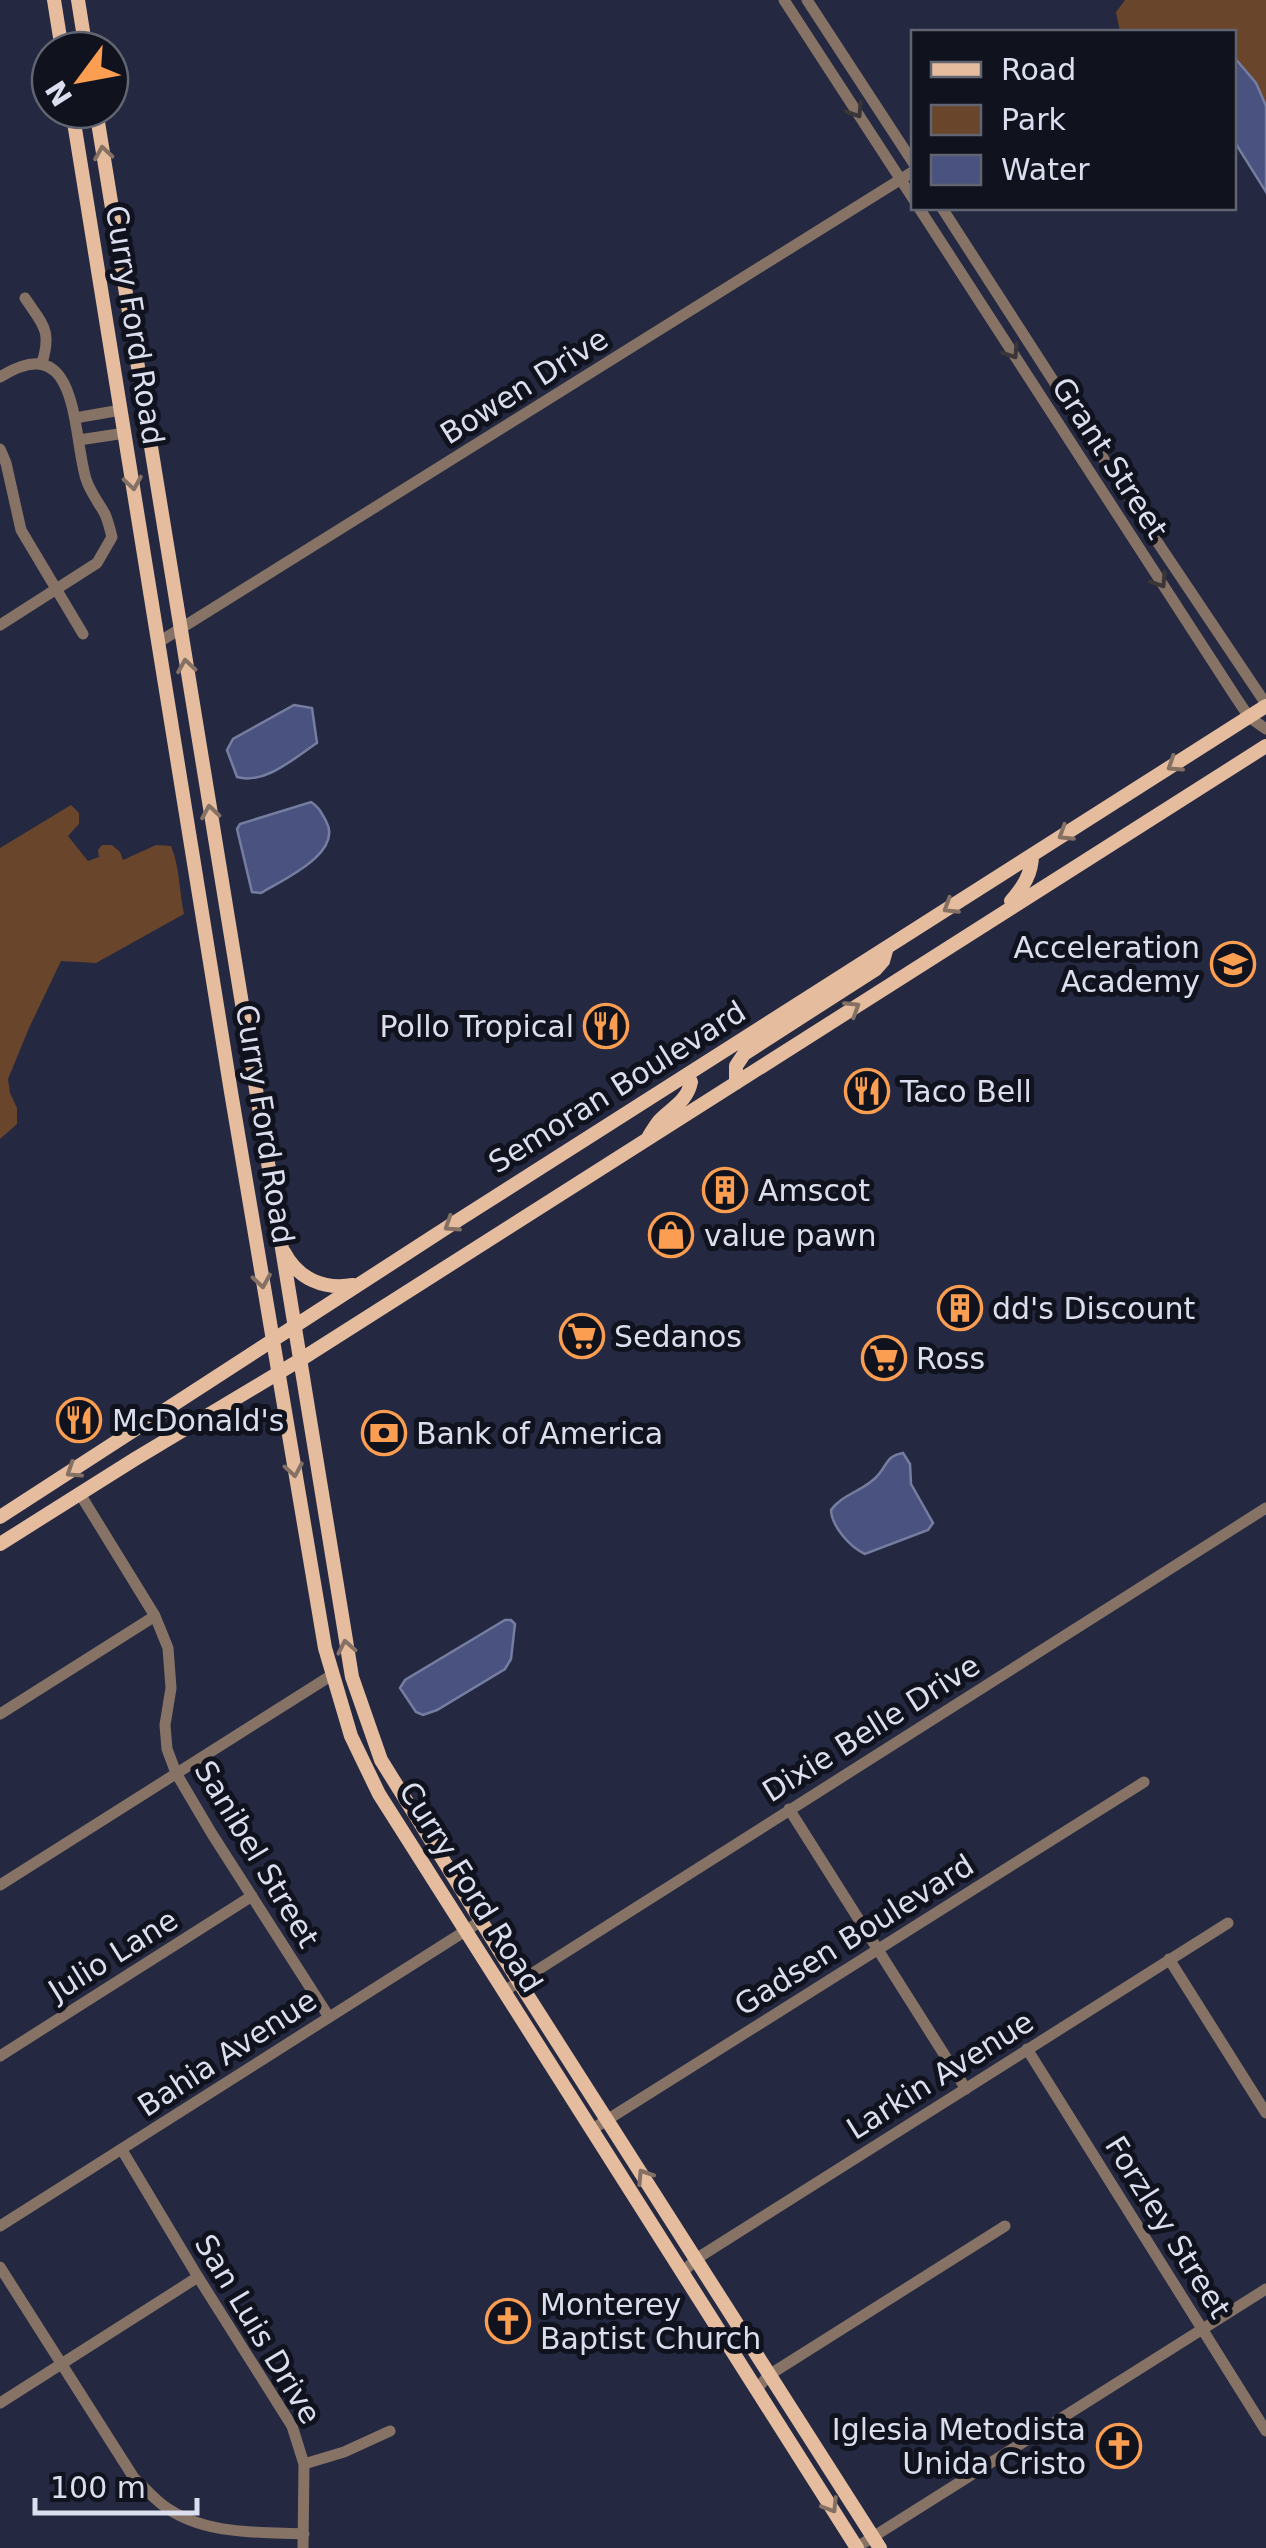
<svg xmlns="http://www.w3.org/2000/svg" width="1266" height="2548" font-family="'DejaVu Sans',sans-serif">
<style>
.green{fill:#68452b}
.water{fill:#4a537f;stroke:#757da0;stroke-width:2.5}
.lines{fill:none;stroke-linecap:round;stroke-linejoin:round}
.minor{stroke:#877365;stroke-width:11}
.major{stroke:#e5bc9e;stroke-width:14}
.oneway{stroke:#3a3537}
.oneway2{stroke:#857064}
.labels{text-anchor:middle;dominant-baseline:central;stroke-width:10;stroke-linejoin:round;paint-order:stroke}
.street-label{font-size:30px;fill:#dadeee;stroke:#10131e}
.poi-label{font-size:30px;fill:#dadeee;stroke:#10131e;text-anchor:start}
</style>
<rect width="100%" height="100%" fill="#242941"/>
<path class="green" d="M1125,0h141v106l-10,-23 -22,-26v-25h-114l-4,-20z
M71,805l8,8v11l-11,12 20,25 11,-4 -1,-7 4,-5h10l8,7 3,8 33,-15 15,1c9,22 8,45 13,68l-88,49 -35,-2 -32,67 -21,51 2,14 7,15v16l-17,15v-291z"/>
<path class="water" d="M1234,57l22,26 10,23v86l-32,-51z
M294,705l18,3 5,35c-23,15 -52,42 -80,34l-10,-27 6,-11z
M311,802c8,5 10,10 15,19 18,32 -44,59 -65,72l-9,-1 -15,-63 3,-5z
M903,1453l7,11 1,20 22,39 -5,7 -63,24c-15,-7 -33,-27 -34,-44 12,-17 36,-20 48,-36 9,-11 8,-18 24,-21z
M505,1620h6l4,4 -4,35 -6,10 -68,41 -14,5 -7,-3 -16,-24 5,-8z"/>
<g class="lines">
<path class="minor" d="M784,0l130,200
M807,0l107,164
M919,208l316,488 14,21 17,12
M942,208l214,332 110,164
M25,298c18,27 27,32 17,65
M0,377c80,-50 72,56 86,102 4,13 13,24 19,35 3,7 5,15 7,23l-15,26 -97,62
M75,418l46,-8
M79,440l46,-7
M0,449l6,14 15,67 62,104
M159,642l755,-471
M80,1494l75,122 13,32 3,40 -6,37 2,24 9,24 36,61 117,183
M0,1714l155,-98
M789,1809l177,280
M0,1885l332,-210
M1169,1959l97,154
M503,1992l763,-484
M1027,2049l239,382
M0,2056l252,-160
M591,2130l553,-348
M122,2150l76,127 94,149 12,38 -1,84
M0,2226l481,-305
M0,2267l134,211c10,9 19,20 30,28 40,29 92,26 140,28
M682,2273l14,-14 532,-336
M756,2390l13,-15 236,-149
M0,2403l198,-126
M304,2464l40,-12 46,-21
M857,2547l409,-258"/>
<path class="major" d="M54,0l8,50
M78,0l8,50
M72,110l159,982 94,556 26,88 28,58 478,754
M96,110l256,1567 29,83 138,222 361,566
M1011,901c12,-14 21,-27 21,-46
M736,1083v-17l8,-12 132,-85 7,-8 4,-14
M649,1136c3,-5 6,-10 10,-15 12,-13 28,-19 32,-39l-4,-7
M284,1252c14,27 40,38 69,33
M0,1517l460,-298 806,-513
M0,1544l135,-85 165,-99 966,-614"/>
</g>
<defs><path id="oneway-chevron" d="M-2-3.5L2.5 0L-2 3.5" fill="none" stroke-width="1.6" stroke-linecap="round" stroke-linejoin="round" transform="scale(2.5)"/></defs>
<g class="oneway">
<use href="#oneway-chevron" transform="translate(856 111) rotate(57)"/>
<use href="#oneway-chevron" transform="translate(1012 352) rotate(57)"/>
<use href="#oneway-chevron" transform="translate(1160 581) rotate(57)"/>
</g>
<g class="oneway2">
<use href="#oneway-chevron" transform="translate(103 153) rotate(-99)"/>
<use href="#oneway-chevron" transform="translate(133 483) rotate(81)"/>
<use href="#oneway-chevron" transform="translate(186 666) rotate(-99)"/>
<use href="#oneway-chevron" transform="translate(1174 765) rotate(147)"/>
<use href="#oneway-chevron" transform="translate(210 812) rotate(-99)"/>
<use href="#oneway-chevron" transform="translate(1065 834) rotate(148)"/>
<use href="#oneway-chevron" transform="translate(950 907) rotate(148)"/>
<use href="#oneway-chevron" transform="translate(853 1008) rotate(-32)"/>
<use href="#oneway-chevron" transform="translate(451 1225) rotate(147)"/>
<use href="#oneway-chevron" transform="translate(262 1281) rotate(81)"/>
<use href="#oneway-chevron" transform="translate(294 1470) rotate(80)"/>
<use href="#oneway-chevron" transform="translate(73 1471) rotate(147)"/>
<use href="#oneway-chevron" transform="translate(346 1647) rotate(-101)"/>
<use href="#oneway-chevron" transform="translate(644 2176) rotate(-123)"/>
<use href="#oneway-chevron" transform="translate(831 2506) rotate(58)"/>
</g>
<defs>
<symbol id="school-ring" viewBox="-11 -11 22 22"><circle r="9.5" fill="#10131e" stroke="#fb9e51" stroke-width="1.5"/><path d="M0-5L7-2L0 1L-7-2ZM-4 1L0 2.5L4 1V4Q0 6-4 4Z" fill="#fb9e51"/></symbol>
<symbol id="restaurant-ring" viewBox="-11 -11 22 22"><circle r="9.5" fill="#10131e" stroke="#fb9e51" stroke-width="1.5"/><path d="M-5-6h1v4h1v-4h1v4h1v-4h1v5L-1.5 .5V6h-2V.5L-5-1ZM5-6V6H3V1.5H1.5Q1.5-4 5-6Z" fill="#fb9e51"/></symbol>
<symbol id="building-ring" viewBox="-11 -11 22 22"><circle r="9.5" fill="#10131e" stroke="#fb9e51" stroke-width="1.5"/><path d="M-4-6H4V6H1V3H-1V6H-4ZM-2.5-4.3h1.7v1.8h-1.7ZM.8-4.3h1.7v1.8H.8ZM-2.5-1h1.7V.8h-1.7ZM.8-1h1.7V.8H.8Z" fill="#fb9e51"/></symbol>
<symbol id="shop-ring" viewBox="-11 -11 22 22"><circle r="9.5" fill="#10131e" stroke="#fb9e51" stroke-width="1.5"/><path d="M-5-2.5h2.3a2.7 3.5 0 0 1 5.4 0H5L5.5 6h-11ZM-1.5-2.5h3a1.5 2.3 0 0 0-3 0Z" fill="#fb9e51"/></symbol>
<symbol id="supermarket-ring" viewBox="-11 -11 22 22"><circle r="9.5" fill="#10131e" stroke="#fb9e51" stroke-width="1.5"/><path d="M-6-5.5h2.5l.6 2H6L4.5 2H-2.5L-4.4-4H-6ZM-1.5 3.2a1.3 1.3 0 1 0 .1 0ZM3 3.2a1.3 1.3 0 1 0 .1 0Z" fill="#fb9e51"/></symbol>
<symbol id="bank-ring" viewBox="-11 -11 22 22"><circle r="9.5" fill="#10131e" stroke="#fb9e51" stroke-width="1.5"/><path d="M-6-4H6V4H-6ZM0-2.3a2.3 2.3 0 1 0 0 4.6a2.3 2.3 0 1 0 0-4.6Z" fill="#fb9e51"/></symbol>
<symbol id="church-ring" viewBox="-11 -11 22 22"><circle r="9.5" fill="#10131e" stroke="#fb9e51" stroke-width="1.5"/><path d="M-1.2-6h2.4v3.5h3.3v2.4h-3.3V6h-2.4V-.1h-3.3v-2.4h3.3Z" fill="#fb9e51"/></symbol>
</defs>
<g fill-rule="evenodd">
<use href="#school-ring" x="1208" y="939" width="50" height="50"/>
<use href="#restaurant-ring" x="581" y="1001" width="50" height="50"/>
<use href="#restaurant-ring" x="842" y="1066" width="50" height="50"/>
<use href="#building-ring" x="700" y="1165" width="50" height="50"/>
<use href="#shop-ring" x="646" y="1210" width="50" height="50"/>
<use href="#building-ring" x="935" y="1283" width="50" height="50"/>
<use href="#supermarket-ring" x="557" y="1311" width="50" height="50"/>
<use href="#supermarket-ring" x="859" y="1333" width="50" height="50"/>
<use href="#restaurant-ring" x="54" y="1395" width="50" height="50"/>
<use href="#bank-ring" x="359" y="1408" width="50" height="50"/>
<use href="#church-ring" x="483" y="2296" width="50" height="50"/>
<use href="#church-ring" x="1094" y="2421" width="50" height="50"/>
</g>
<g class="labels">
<g class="street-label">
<text transform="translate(135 325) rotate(81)">Curry Ford Road</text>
<text transform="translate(524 386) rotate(-32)">Bowen Drive</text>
<text transform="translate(1110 458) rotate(57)">Grant Street</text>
<text transform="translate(617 1087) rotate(-32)">Semoran Boulevard</text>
<text transform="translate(265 1124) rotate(81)">Curry Ford Road</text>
<text transform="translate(871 1728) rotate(-32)">Dixie Belle Drive</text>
<text transform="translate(257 1854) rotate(59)">Sanibel Street</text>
<text transform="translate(471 1887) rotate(58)">Curry Ford Road</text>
<text transform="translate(854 1935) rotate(-32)">Gadsen Boulevard</text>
<text transform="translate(113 1955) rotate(-32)">Julio Lane</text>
<text transform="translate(227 2053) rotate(-33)">Bahia Avenue</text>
<text transform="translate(940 2075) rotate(-32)">Larkin Avenue</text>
<text transform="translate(1168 2227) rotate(58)">Forzley Street</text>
<text transform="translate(258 2329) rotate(59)">San Luis Drive</text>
</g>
<g class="poi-label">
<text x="1200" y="947" text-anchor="end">Acceleration<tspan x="1200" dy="34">Academy</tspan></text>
<text x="574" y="1026" text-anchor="end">Pollo Tropical</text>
<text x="900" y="1091">Taco Bell</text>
<text x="758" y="1190">Amscot</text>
<text x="704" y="1235">value pawn</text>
<text x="992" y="1308">dd's Discount</text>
<text x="614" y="1336">Sedanos</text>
<text x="916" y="1358">Ross</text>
<text x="112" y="1420">McDonald's</text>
<text x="416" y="1433">Bank of America</text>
<text x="540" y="2304">Monterey<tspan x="540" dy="34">Baptist Church</tspan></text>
<text x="1086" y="2429" text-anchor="end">Iglesia Metodista<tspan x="1086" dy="34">Unida Cristo</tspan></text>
</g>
</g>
<rect x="911" y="30" width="325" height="180" fill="#10131e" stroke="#616471" stroke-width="2.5"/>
<rect x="931" y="62" width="50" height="15" fill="#e5bc9e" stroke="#616471" stroke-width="2.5"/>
<text x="1001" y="80" font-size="30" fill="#dadeee">Road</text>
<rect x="931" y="105" width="50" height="30" fill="#68452b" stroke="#616471" stroke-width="2.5"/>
<text x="1001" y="130" font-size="30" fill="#dadeee">Park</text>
<rect x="931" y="155" width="50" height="30" fill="#4a537f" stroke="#616471" stroke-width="2.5"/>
<text x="1001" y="180" font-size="30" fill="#dadeee">Water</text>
<g transform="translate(80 80) rotate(238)"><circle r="48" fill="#10131e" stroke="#616471" stroke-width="2.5"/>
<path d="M0-8L18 38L0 25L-18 38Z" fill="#fb9e51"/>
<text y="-15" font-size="28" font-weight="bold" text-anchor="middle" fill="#dadeee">N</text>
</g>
<path d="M35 2498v15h162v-15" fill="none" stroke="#dadeee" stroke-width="5"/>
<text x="50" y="2498" font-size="30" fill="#dadeee" stroke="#10131e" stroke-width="8" paint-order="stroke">100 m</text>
</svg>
